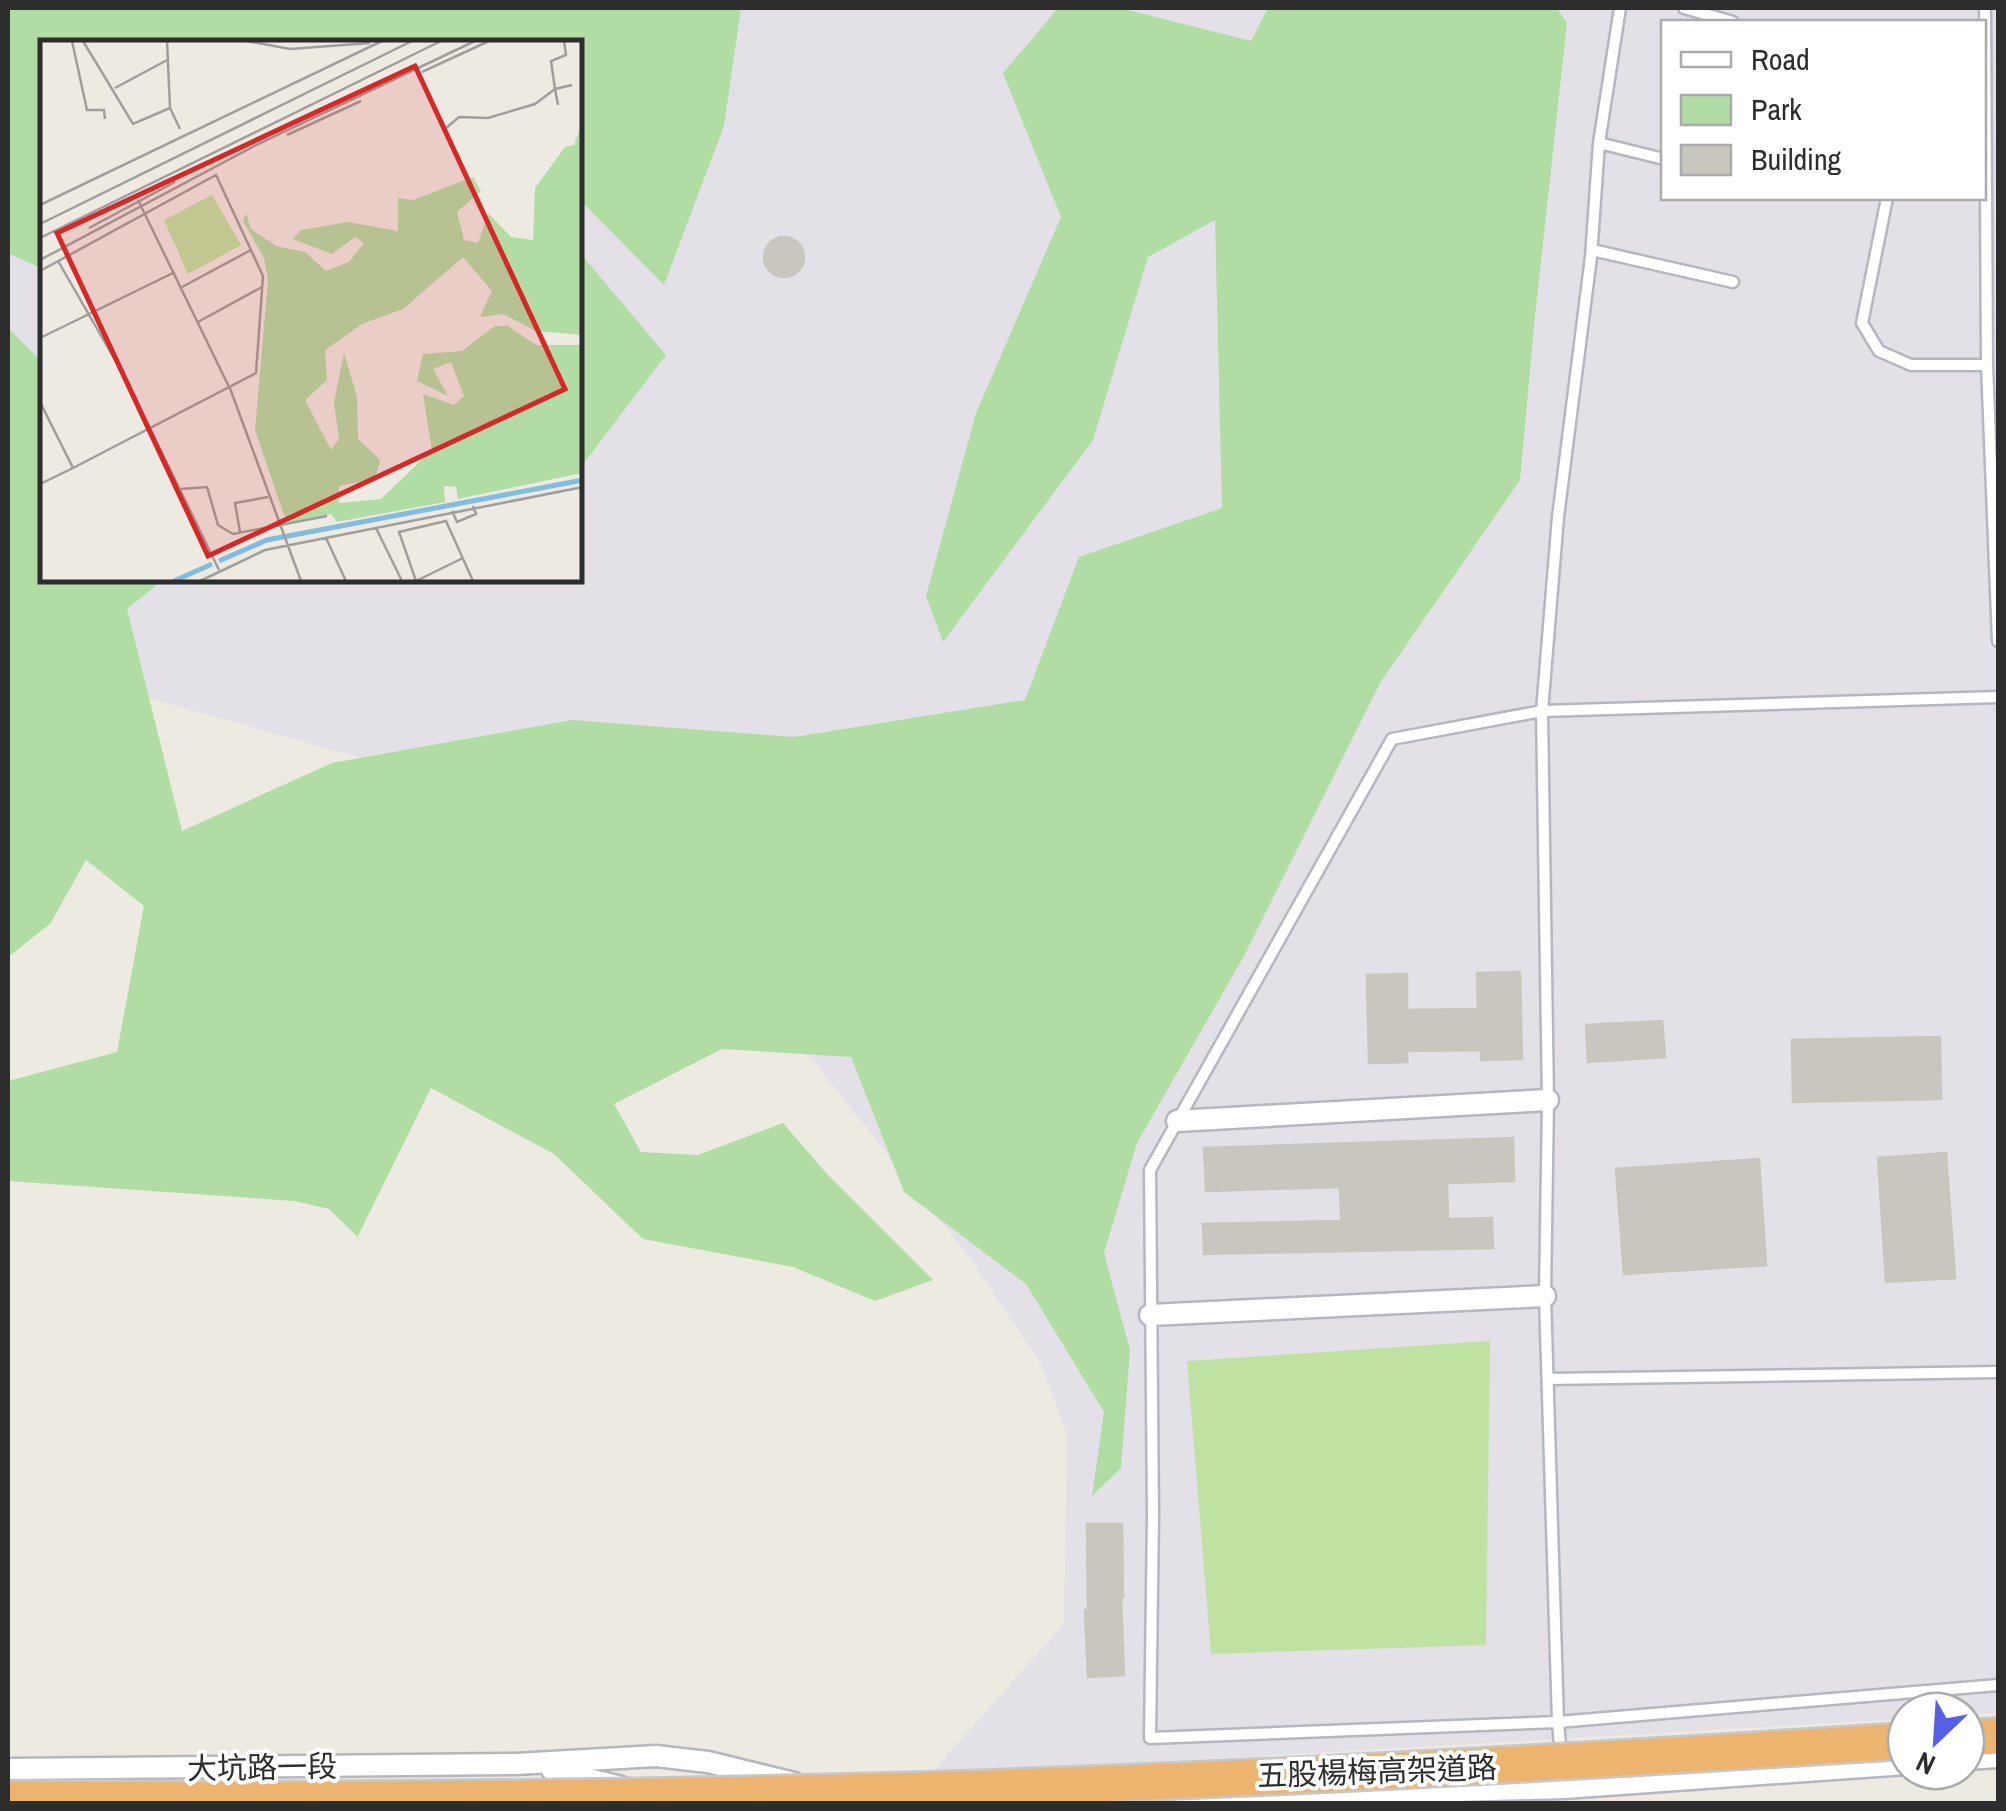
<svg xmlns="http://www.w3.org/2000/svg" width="2006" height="1811" font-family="'Archivo Narrow','Noto Sans TC',sans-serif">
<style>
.industrial{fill:#e3e1e7;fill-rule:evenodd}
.green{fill:#b1dda5}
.pitch{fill:#bfe2a3}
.building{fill:#c9c6c0;stroke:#c9c6bb;stroke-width:2.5}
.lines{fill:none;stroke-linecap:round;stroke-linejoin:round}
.lane-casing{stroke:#b5b6bf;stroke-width:15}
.street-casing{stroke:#b5b6bf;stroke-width:25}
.highway-casing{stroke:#c8c8c8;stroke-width:40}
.lane{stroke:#fff;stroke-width:10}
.street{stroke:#fff;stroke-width:20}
.highway{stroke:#ecb46e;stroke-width:35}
.highway-bridge-casing{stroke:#c8c8c8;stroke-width:40;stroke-linecap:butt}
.highway-bridge{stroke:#ecb46e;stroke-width:35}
.labels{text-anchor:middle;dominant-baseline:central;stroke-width:8;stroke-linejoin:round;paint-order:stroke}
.street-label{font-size:30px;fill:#2d2d2d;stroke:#fff}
.inset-river{fill:none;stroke:#82bce2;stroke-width:5}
.inset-road{fill:none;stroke:#a09e9a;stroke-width:2.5}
.view{fill:#d62828;fill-opacity:0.15;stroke:#d62828;stroke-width:5}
.inset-edge{fill:none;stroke:#2d2d2d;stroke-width:5}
</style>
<rect width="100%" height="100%" fill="#edeae2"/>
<path class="industrial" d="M8,8h1990v1705l-32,2v-4h-60v8l-976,56 134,-151 3,-190 -26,-70 -72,-107 -153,-193 -298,-262 -409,-115 -101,-37zM1664,22h320v176h-320zM42,42h538v538h-538z"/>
<path class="green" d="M8,8h733l-17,118 -60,159 -84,-85v-158h-538v229l-2,-3 -32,-15z
M1058,8h62l131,33 17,-33h289l10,15 -32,293 -15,164 -140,203 -136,273 -107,187 -33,110 26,97 -9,118 -29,28 12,-84 -78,-128 -122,-92 -53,-135 -129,-8 -108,55 27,48 57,3 85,-32 43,50 107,107 -58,21 -82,-34 -150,-28 -89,-85 -123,-66 -73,148 2,3 -31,-30 -35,-8 -286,-20v-100l109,-29 27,-146 -58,-46 -36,64 -42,33v-629l34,34v218h121l-36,29 55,222 150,-68 240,-43 222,17 231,-37 54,-143 143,-49 -7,-288 -67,37 -55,183 -150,202 -17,-46 50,-183 85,-196 -58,-144z
M580,253l86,102 -85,112 -1,-1z"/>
<path class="pitch" d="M1490,1341l-4,304 -275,9 -24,-293z"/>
<path class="building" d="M764 257a20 20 0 1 1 40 0a20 20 0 1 1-40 0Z
M1520,972l2,87 -41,1v-10l-74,1v11l-38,1 -2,-88 40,-1v36l71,-1 -1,-36z
M1662,1021l3,36 -77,5 -2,-37z
M1940,1037l1,62 -148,3 -1,-62z
M1513,1138l1,43 -67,2 1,36 44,-1 1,30 -289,6 -1,-30 138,-3 -1,-34 -134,4 -2,-43z
M1946,1153l9,125 -69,4 -8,-124z
M1759,1159l7,106 -142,9 -8,-105z
M1087,1524h35l1,73h-2l3,78 -36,2 -3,-67h3z"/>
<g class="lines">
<defs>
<path id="lane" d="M1684,8l49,14
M1985,8l2,357 11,276
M1599,143l65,16
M1887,198l-25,125 17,28 32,14h76
M1592,250l141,32
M1998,697l-456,14 -150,28 -242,431 3,345 -3,223 408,-16 440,-37
M1548,1379l450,-7
M1561,1757l-3,-35 -13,-426 3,-196 -6,-389 16,-194 33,-260 8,-114 21,-135"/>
<path id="street" d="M1177,1121l371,-21
M1150,1315l395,-19
M1966,1759l32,-2
M8,1769l508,-5 140,-8 52,6 86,21
M552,1770l69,17
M1114,1801l450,-13 342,-24"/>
<path id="highway" d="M1966,1738l32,-2"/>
</defs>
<use href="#lane" class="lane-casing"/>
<use href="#street" class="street-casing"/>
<use href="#highway" class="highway-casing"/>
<use href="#lane" class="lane"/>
<use href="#street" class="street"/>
<use href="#highway" class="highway"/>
<defs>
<path id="highway-bridge" d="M8,1799c292,2 585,0 878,-8 340,-9 680,-29 1020,-50"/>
</defs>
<use href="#highway-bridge" class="highway-bridge-casing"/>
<use href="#highway-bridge" class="highway-bridge"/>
</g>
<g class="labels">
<g class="street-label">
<text transform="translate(262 1767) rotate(-1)">大坑路一段</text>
<text transform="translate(1377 1771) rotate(-2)">五股楊梅高架道路</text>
</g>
</g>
<g transform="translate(40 40)">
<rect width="542" height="542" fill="#edeae2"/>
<path d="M542,84v211l-46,-4 -33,-17 -23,3 12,-26 -29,-34 -60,52 -41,15 -37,26 2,30 -22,20 26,50 8,-11 -5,-37 10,-49 13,44 1,42 22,21 -5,19 -36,7v17l42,-4 51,-49 -9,-56 31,11 10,-9 -13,-34 -18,7 15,27 -31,-15 6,-27 39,-3 33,-25h13l28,19h46v128l-124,26 -2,-12 -12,-1 1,16 -108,20 -6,-8 -37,8 -10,-7 -29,-85 13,-150 -4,-22 -21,-37 3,-8 5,16 25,17 29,6 21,19 23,-9 15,-19 -9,-6 -23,17 -39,-15 8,-9 47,-8 50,9v-33l15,2 60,-23 8,14 -24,21 7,28 14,3 10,-30 23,24 22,3 2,-52 30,-41 9,-2z" fill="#b1dda5"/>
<path d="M172,155l29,50 -53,29 -24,-54z" fill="#bfe2a3"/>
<path class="inset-river" d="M179,521l48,-21 316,-60M134,541l38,-17"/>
<path class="inset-road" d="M32,1l15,69h17l1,9M43,1l50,83 37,-16M127,1l3,67 10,21M207,1l43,8 80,-6M382,32l67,-31M75,48l54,-29M518,65l-3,-16 17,-4M405,89l14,-12 29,1 47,-14 20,-15 -4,-28 15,-6 -2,-14M247,95l74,-34M98,160l93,191 70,190M0,165l342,-164M0,184l372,-183M49,188l86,-46M0,198l401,-197M0,220l218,-116 217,-103M18,221l68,118 93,191M0,231l176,-96 47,101 -7,97 -183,95M142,247l69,-37M158,282l64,-35M0,298l135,-66M0,362l33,66 -33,16M141,449l26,-2 11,38 15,9 94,-18M412,471l5,11 19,-8 -3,-8M336,488l26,53M200,492l-5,-29 33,-6M286,498l20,43M160,541l65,-31 318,-63M376,541l-17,-49 47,-11 27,60M376,541l47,-23"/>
<path class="view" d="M375,26l150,323 -357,167 -151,-323z"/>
<rect width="542" height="542" class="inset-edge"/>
</g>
<rect width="2006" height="1811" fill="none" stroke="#2d2d2d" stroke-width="20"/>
<rect x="1661" y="20" width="325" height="180" fill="#ffffff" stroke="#ababab" stroke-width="2.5"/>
<rect x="1681" y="52" width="50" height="15" fill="#ffffff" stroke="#ababab" stroke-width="2.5"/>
<text x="1751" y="70" font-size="30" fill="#2d2d2d">Road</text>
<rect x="1681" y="95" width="50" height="30" fill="#b1dda5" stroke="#ababab" stroke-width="2.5"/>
<text x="1751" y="120" font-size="30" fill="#2d2d2d">Park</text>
<rect x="1681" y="145" width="50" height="30" fill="#c9c6c0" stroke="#ababab" stroke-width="2.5"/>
<text x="1751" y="170" font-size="30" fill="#2d2d2d">Building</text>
<g transform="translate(1936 1741) rotate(205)"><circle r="48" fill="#ffffff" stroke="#ababab" stroke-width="2.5"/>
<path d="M0-8L18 38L0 25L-18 38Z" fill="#565fe6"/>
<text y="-15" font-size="28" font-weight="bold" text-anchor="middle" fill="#2d2d2d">N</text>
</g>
</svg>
